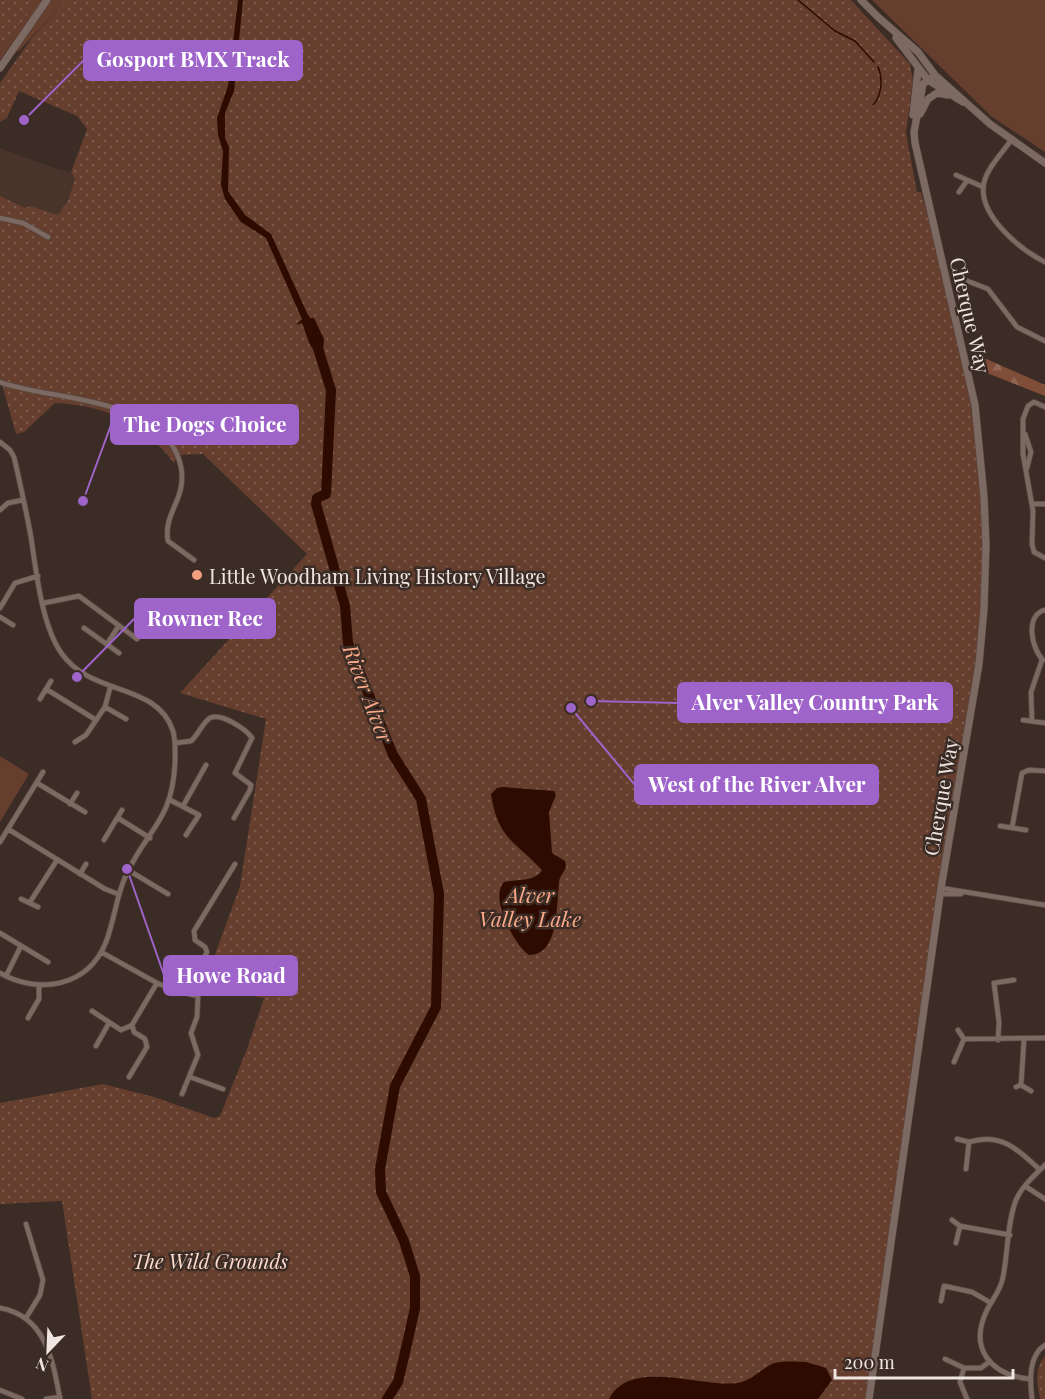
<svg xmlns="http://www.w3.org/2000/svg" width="1045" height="1399" font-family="'Playfair Display',serif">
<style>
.built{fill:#49342b}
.green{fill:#653e2e}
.forest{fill:url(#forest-firs)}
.park{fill:url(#park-dots)}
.water{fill:#2d0b00}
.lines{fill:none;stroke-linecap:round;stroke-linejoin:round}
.stream{stroke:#2d0b00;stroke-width:1.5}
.river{stroke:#2d0b00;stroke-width:10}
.street-casing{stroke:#584a45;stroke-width:6}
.secondary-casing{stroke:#584a45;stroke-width:8}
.street{stroke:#7c6962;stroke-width:4.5}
.secondary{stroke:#7c6962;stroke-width:7}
.poi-dot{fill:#f2a07f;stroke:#3b2c25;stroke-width:2}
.labels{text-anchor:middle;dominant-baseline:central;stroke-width:5;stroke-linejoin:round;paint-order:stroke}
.street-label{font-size:20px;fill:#f0e5e1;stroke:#3b2c25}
.poi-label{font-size:20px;fill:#f0e5e1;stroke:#3b2c25;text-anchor:start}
.park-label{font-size:20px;font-style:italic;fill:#fddacd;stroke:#3b2c25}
.water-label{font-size:21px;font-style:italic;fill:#fbaa89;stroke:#3b2c25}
.leader{fill:none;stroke:#9e64c9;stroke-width:2}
.callout-dot{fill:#9e64c9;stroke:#3b2c25;stroke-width:2}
.callout{fill:#9e64c9;stroke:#9e64c9;stroke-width:2}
.callout-label{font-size:21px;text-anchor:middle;font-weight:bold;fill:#fff}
</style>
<defs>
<pattern id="forest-firs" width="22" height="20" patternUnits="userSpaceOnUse" patternTransform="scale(1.5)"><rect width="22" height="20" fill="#804d38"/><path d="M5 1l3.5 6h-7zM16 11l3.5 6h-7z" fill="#926654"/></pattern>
<pattern id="park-dots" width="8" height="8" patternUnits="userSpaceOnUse" patternTransform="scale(1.5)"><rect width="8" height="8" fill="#653e2e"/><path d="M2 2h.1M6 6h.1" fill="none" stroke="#7b5a4c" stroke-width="1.8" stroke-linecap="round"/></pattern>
</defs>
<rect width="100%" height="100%" fill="#3b2c25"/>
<path class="built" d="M0,148l57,21 14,3 4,7 -7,22 -10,14 -30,-9 -3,2 -25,-12z"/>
<path class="green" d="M38,0h5l-43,60v-7z
M52,0h14l-48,52 -3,-1z
M872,0h173v152l-53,-35z
M0,756l29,18 -29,48z"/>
<path class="forest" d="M982,357l63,28v11l-58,-23 -6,-13z"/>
<path class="park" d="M0,0h38l-38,53z
M66,0h785l59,64 3,17 -7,52 11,59h4l39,141 24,164v112l-39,251 -75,539h-778l-30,-198 -62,3v-101l103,-19 51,13 60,21 6,-2 27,-67 17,-51 -61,-11 37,-101 26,-167 -86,-26 127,-139 -104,-100 -25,1 -4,8c-30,-40 -69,-58 -119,-60l-31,29 -8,2 -16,-57v-181l25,12 5,-2 28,9 10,-14 7,-22 -4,-7 16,-43 -10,-13 -58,-25 -12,27 -7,4v-39l31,-44z
M1045,1356v43h-5c-3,-16 -6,-30 5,-43z"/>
<path class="water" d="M238,0h5l-9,91 -9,22v25l4,9 -1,44 17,24 26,19 36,79 3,5h4l10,21 -1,13 -5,3 -8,-10 -8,-22 -6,2 6,-6 -36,-81 -25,-16 -16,-23 -4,-14 2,-34 -5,-16 -1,-17 11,-32z
M503,787l51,4 2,4 -7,17 3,41 13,8 1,5c-1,6 -7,10 -7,17 -3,21 1,72 -30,72 -15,-10 -40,-58 -25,-73 12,-3 32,0 38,-12 -28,-30 -44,-31 -51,-76l6,-6z
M806,1362l20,6 6,12 -14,19h-209c21,-42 93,-11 129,-16 14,-3 21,-12 32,-18 9,-5 26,-3 36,-3z"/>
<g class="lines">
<path class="stream" d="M798,0l37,31 20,10 19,21
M873,105c9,-9 10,-27 5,-38"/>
<path class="river" d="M316,342l15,48 -5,104 -9,4 -1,6 29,102 3,37 45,112 28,44 18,95 -3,113 -41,79 -15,83 1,23 23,49 11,35v32l-8,36 -9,38 -11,17"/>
<defs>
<path id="street" d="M1012,139c-9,13 -25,29 -28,44 -7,32 37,67 61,79
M956,175l27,12
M959,192l7,-10
M0,218l23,5 25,14
M965,280l23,9 29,38 28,14
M0,382c51,19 167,14 181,85 6,33 -18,45 -13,74l26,19
M1045,407l-11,-5 -6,4 -5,13v35l10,57 -1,33 2,8 11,6
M1025,434l6,18 -4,16
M0,442l10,8 4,7c6,26 12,53 17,80 5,34 11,90 31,117 31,43 95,28 111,77 3,11 2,21 2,32 -3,58 -26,64 -48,110 -11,22 -12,46 -21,69 -18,45 -67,53 -106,31
M1032,504h13
M0,510l8,-7 15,-3
M44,603l35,-7 58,43
M0,608l15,-25 23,-7
M0,617l13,8
M84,628l35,25
M107,644l11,-17
M1043,660c-12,-12 -18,-45 2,-50
M46,689l5,-8
M40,699l6,-10 50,31
M105,707l21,12
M1023,720l22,3
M1032,721l-1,-29 11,-32
M75,742l11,-7 19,-28 5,-19
M176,743l15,-2c7,-6 12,-19 19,-23 11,-6 37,12 42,20l-17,35 16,12 -1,5 -16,28
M37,783l48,29
M170,800l29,15 -13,20
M70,804l7,-11
M183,806l23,-41
M118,818l32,20
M1000,826l26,4
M1012,828l10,-55 7,-3 16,1
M8,829l97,60 13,5
M104,840l18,-30
M0,842l43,-70
M128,870l40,24
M80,874l6,-10
M941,888l104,17
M940,894h21
M21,899l17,8
M30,902l27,-42
M0,933l48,29
M101,952l56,31 19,8 22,5 -1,21 -6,16 7,22 -16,39
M6,976l15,-30
M186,993l21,-41 -2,-5 -10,-7 -1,-9 41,-67
M92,1011l29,19 11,-5
M28,1018l11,-19v-13
M958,1030l6,9
M998,1040l1,-18 -5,-39 20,-3
M96,1046l13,-23
M954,1062l10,-23 81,-1
M129,1077l18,-30 -2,-8 -11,-7 -2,-7 25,-42
M190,1077l33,12
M1021,1085l3,-45
M1016,1087l5,-2 10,6
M957,1139l12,3
M966,1169l3,-27c32,-10 50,8 71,28
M1025,1186l20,13
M952,1220l8,6
M956,1243l4,-17 50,9
M941,1301l3,-15 28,6 19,11
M0,1308c46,8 53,53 60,91
M26,1318l14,-23 3,-15 -17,-56
M945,1359l19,9
M1030,1379c-39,-4 -62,-30 -43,-69 6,-12 14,-20 16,-33 5,-24 4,-54 13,-77 6,-14 19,-25 29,-35
M0,1390l22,9
M46,1399l14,-2
M967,1399l-7,-17 4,-14h17l8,-6
M1032,1399c-2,-18 -4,-43 13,-54"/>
<path id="secondary" d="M861,0l18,18
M878,17l40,35 17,23 55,49 55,39
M896,38l32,42 35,22
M0,68l47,-68
M920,114l8,-15 9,-6 11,2
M913,115l5,-45
M869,1399l72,-511 38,-224 5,-55 2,-65 -2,-47 -9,-92 -60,-262 -1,-11 9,-48 12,-9"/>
</defs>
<use href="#street" class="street-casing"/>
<use href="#secondary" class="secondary-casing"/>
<use href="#street" class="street"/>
<use href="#secondary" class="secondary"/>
</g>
<circle class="poi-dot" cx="197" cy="575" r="6"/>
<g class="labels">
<g class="street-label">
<text transform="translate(971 315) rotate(77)">Cherque Way</text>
<text transform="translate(940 797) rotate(-80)">Cherque Way</text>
</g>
<g class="poi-label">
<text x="209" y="575">Little Woodham Living History Village</text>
</g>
<g class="park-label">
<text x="210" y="1260">The Wild Grounds</text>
</g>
<g class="water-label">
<text transform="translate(369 693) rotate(69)">River Alver</text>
<text x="530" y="894">Alver<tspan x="530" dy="24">Valley Lake</tspan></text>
</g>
</g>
<path class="leader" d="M24 120L84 60M83 501L111 425M77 677L135 618M591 701L678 703M571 708L635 785M127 869L164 975"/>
<g class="callout-dot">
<circle cx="24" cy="120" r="6"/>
<circle cx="83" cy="501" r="6"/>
<circle cx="77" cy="677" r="6"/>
<circle cx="591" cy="701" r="6"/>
<circle cx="571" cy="708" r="6"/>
<circle cx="127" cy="869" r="6"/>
</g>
<g class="callout">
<rect x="84" y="41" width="218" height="39" rx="6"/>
<rect x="111" y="405" width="187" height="39" rx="6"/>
<rect x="135" y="599" width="140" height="39" rx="6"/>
<rect x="678" y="683" width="274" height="39" rx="6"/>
<rect x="635" y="765" width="243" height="39" rx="6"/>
<rect x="164" y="956" width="133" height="39" rx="6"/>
</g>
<g class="callout-label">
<text x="193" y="67">Gosport BMX Track</text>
<text x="205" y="432">The Dogs Choice</text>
<text x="205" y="626">Rowner Rec</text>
<text x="815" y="710">Alver Valley Country Park</text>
<text x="757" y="792">West of the River Alver</text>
<text x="231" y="983">Howe Road</text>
</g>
<g transform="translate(48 1351) rotate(203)" stroke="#3b2c25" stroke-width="4.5" paint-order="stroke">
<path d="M0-4.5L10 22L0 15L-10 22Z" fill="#f0e5e1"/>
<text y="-9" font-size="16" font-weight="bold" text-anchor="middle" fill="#f0e5e1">N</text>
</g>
<path d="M835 1369v9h178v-9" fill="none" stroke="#f0e5e1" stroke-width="3"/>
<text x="844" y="1369" font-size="18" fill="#f0e5e1" stroke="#3b2c25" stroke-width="4.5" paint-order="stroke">200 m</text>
</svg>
